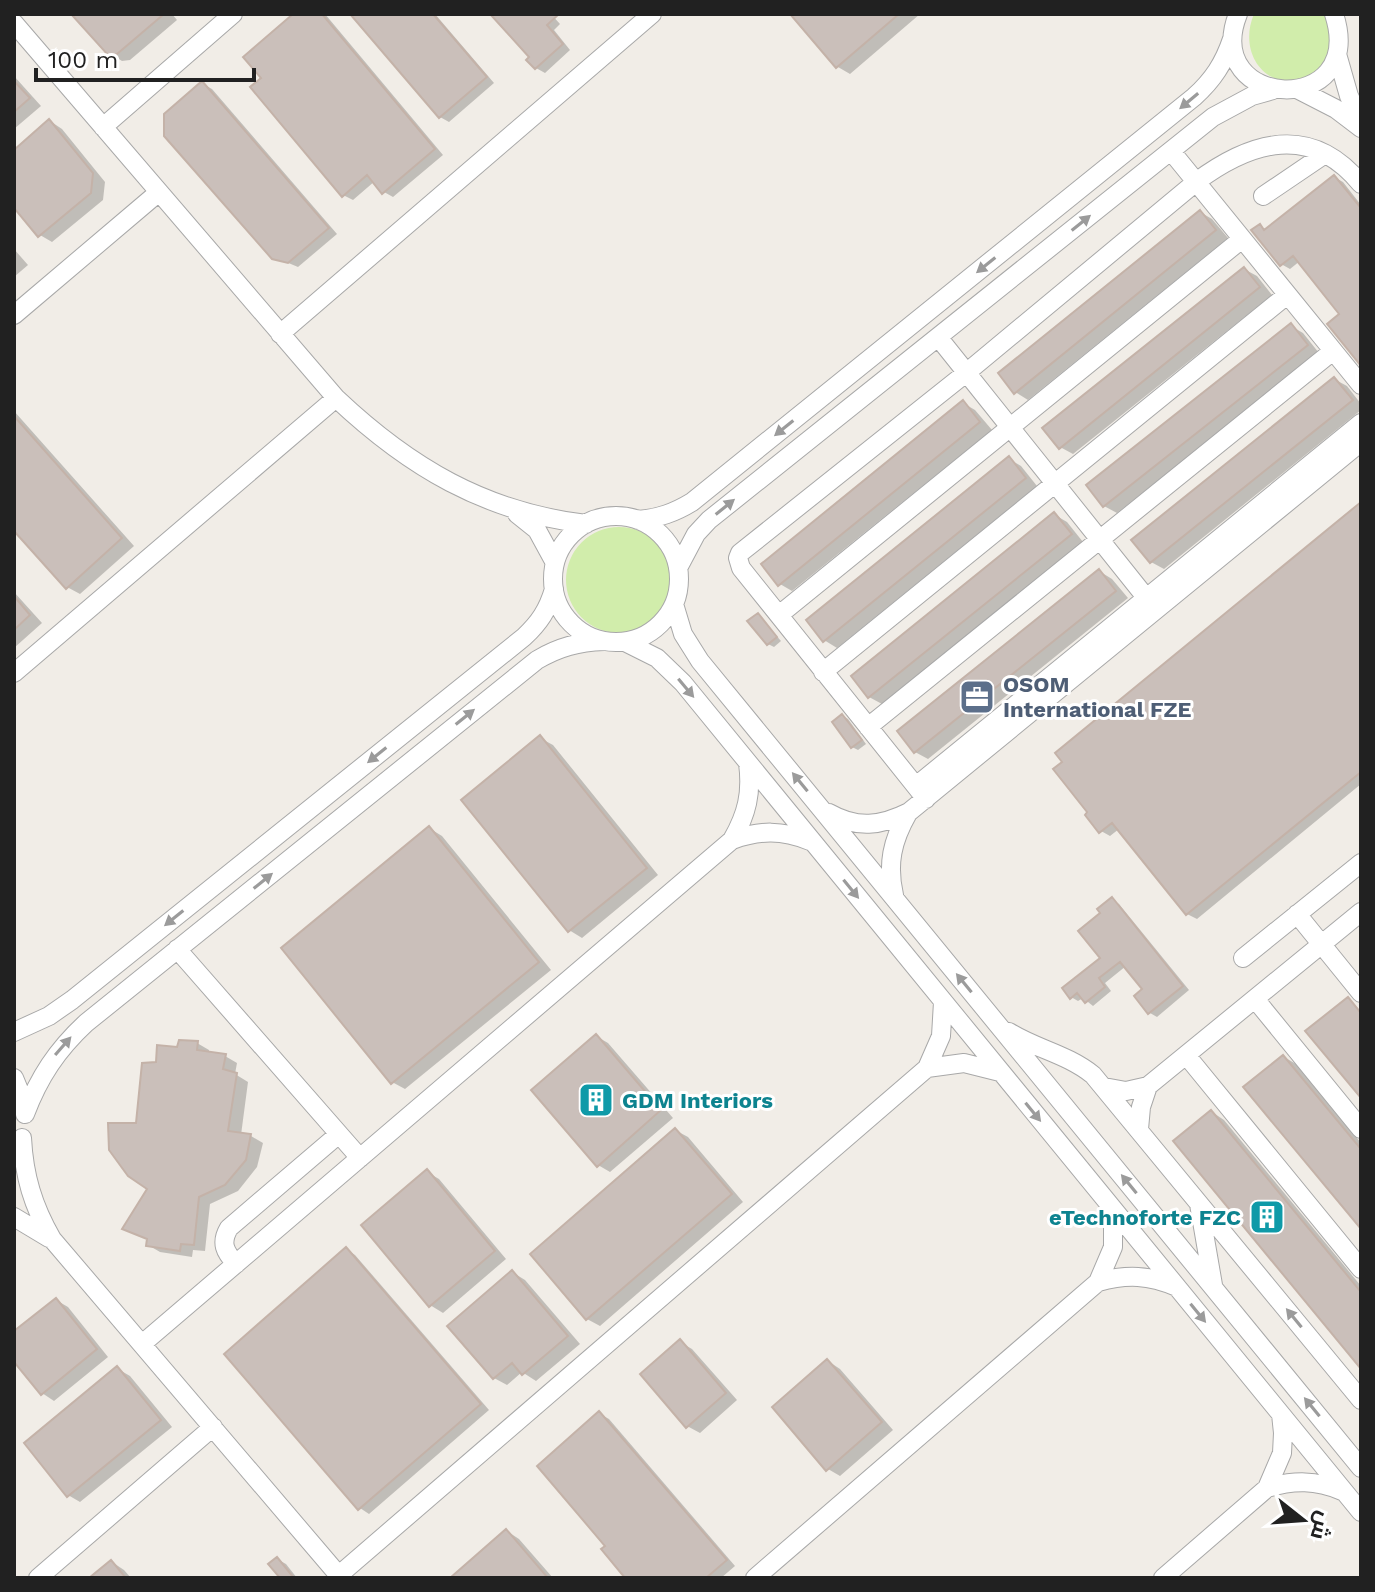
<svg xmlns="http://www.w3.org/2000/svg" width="1375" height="1592" font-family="'Work Sans',Cairo,sans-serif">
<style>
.grass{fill:#d1edab}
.shadow{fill:#0003}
.building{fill:#cabfba;stroke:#c4b2a8;stroke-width:2}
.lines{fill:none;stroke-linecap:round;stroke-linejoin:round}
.minor-casing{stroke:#a8a8a8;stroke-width:20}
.minor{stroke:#fff;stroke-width:18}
.oneway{fill:#9b9b9b}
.labels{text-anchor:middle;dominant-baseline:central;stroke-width:6;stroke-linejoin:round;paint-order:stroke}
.service-label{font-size:22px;font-weight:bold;fill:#4e5e75;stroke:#fff;text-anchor:start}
.culture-label{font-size:22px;font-weight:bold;fill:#0d838f;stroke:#fff;text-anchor:start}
</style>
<rect width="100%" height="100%" fill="#f1ede7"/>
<path class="grass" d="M1254,14h76l5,36c-7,8 -15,23 -25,27 -43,18 -73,-24 -56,-63z
M566 580a53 53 0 1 1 106 0a53 53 0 1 1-106 0Z"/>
<path class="shadow" d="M74,14h98l5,6 -47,40 -8,1 -13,-8z
M296,14h29l118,141 -50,42 -9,-5 -9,-11 -22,19 -10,-5 -79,-117z
M352,14h83l59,69 -45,39 -9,-5z
M500,14h51l9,10 -6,6 16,20 -25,23 -9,-5 -4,-11z
M793,14h127l-70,60 -12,-7z
M14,76l27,30 -27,23z
M203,84l9,5 125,145 -39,33 -24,-10z
M50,121l12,8 43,53 -2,18 -51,42 -12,-7 -26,-30v-52z
M1334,177l9,5 18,23v158l-19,-49 -42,-53 -10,8 -9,-5 -21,-38 7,4z
M1200,212l12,7 16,19 -200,162 -13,-8z
M14,249l14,16 -14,12z
M1244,269l13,7 15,19 -199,159 -13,-7z
M1291,326l12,7 16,20 -202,160 -13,-7z
M1334,379l13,7 14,18v6l-197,159 -13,-7z
M963,403l12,7 17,20 -200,161 -12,-7z
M14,411l120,135 -54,48 -13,-7 -53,-59z
M1009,459l12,7 16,20 -200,162 -13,-8z
M1361,505v279l-164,135 -10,-5 -68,-85 -9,7 -9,-5 -11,-18z
M1055,515l12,7 16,20 -201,162 -13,-7z
M1099,571l13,8 16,19 -200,161 -13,-7z
M14,592l28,31 -28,25z
M758,615l23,26 -7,6 -6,-3z
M843,716l5,3 18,25 -8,6 -6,-3z
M540,738l13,7 105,130 -76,63 -13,-8z
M429,828l13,8 109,134 -146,119 -13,-7z
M1112,900l7,4 70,86 -32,27 -7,-4 -13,-17 8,-7 -19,-23 -21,17 6,8 -18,15 -10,-8 -5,3 -7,-4 32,-39v-44z
M596,1036l12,7 65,75 -63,54 -12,-7z
M197,1043l12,7v4l16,2 12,7 -2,11 13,8 -7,53 10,1 12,7 -6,24 -19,24 -28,13 -5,47 -12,-1 -1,7 -32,-5 -12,-7 1,-5 -24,-12 24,-39 -11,-64 20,-61 20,-15z
M1284,1057l12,7 65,79v83z
M1212,1112l12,8 137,166v80z
M675,1130l13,7 55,65 -143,124 -13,-7z
M427,1172l12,7 67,80 -63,54 -13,-8z
M346,1249l9,6 134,155 -120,104 -9,-6z
M512,1272l13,8 55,64 -44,37 -14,-9 -15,13 -13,-7z
M56,1300l12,7 40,50 -54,44 -12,-8 -28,-34v-25z
M680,1342l12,7 45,51 -37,33 -13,-7z
M828,1361l12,8 53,61 -53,46 -12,-7z
M118,1369l12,7 42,51 -92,75 -12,-7z
M600,1414l9,5 126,147 -14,12h-93l-20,-32z
M507,1531l12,8 34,39h-100z
M277,1559l9,5 11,14h-14z
M112,1562l12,8 7,8h-39z"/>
<path class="building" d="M71,14h93l-47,40 -9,1z
M293,14h29l113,135 -53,45 -15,-19 -25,22 -92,-110 11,-9 -18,-21z
M350,14h83l54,63 -48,41z
M490,14h69l-12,11 16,19 -28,25 -9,-9 3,-3z
M790,14h109l-63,54z
M14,81l16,17 -16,14z
M202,81l127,147 -41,35 -16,-4 -108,-123v-22z
M49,119l44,54 -2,20 -53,44 -24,-29v-58z
M1334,175l27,33v158l-34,-42 12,-10 -46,-58 -13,10 -29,-36 9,-6 4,6z
M1200,210l16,20 -202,164 -16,-21z
M1244,267l16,20 -201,162 -17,-21z
M1291,323l17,22 -205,162 -17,-22z
M1334,377l19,23 -203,163 -19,-23z
M963,400l17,22 -202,164 -17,-22z
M14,416l108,122 -56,51 -52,-58z
M1009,456l17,22 -203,164 -17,-22z
M1361,502v270l-175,143 -74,-92 -13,10 -14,-18 2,-3 -34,-43 9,-7 -7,-9z
M1054,512l18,22 -204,164 -17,-22z
M1099,569l17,22 -202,162 -17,-22z
M14,596l16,19 -16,15z
M758,613l19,24 -10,8 -20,-24z
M842,714l20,26 -11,8 -19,-26z
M540,735l107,133 -79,64 -107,-132z
M429,826l110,136 -148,122 -110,-136z
M1112,897l71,89 -35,28 -14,-18 8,-7 -22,-27 -21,16 6,9 -20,16 -8,-10 -7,6 -8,-11 38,-30 -22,-27 22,-18 -3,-4z
M1348,997l13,16v85l-56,-67z
M596,1034l65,76 -64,57 -66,-77z
M179,1040l19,1 -1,9 29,4 -3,15 14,4 -9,58 23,3 -5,26 -21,25 -26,12 -5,48 -13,-1 -1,7 -34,-5 1,-7 -25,-10 25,-40 -19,-13 -19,-26 -1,-27h28l6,-60 14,-1 1,-17 20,2z
M1283,1055l78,94v80l-118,-142z
M1211,1110l150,182v77l-188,-228z
M675,1128l57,66 -146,126 -56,-66z
M427,1169l68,82 -66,56 -68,-82z
M346,1247l135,157 -123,106 -134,-156z
M512,1270l56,66 -46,39 -10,-12 -19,16 -46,-53z
M56,1298l41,51 -56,46 -27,-33v-31z
M680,1339l46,54 -40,35 -46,-54z
M827,1359l55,63 -56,49 -54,-64z
M117,1366l44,54 -94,77 -43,-54z
M599,1411l128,149 -21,18h-81l-24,-29 4,-3 -68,-80z
M506,1529l42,49h-98z
M277,1557l17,21h-14l-12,-14z
M111,1560l15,18h-37z"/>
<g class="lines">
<defs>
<path id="minor" d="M1238,14c-38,96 130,105 96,0
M14,23l322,375c73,69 149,114 250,126
M1337,54l12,42 12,25
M1299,90l37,19 25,19
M103,127l130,-113
M1171,151l190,234
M1263,196l62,-42
M14,315l145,-123
M280,334l372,-320
M938,337l214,268
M517,514l20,16 18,33
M553 579a63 63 0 1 1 126 0a63 63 0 1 1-126 0Z
M638,520c21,-2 36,-7 54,-18l502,-405c19,-17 30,-34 38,-58
M678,568l18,-34 13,-14 504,-403 39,-21 21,-6
M674,604l9,30 17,27 661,807
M779,615l463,-376
M625,642l32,16 26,25 678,829
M823,672l464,-377
M14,673l322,-275
M868,727l465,-376
M916,786l445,-363
M926,799l-185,-231 -3,-10 2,-5 226,-180 230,-191c55,-41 115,-59 165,2
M829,813c28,16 52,13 80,-1l452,-370
M732,840c28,-10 50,-10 78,1
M894,895c-7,-31 -2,-54 14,-82
M1297,914l64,79
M177,949l183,209
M1243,958l118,-95
M1255,999l106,130
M14,1032l35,-16 23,-16 452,-363c15,-14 24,-27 30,-48
M1009,1032c27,17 58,22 84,43l268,325
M1186,1055l175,214
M927,1068l37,-5 36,9
M14,1078l7,17 4,19
M1104,1087l22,4 22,-5 213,-174
M25,1114c14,-37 32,-64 61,-91l451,-363c22,-13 41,-18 67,-19
M1139,1129l2,-22 7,-21
M22,1138c2,38 11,68 30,101l289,339
M1199,1204l14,81
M14,1217l35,21
M236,1264c-11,-12 -16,-21 -7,-36l110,-94
M1098,1282c29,-8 51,-7 79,5
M142,1344l590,-504c15,-26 20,-47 16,-77
M1267,1488c27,-8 49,-8 75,3
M339,1575l588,-507 14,-32 2,-34
M38,1578l175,-151
M755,1578l343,-296 15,-35v-38
M1163,1578l104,-90 15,-35 1,-20 -2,-19"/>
</defs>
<use href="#minor" class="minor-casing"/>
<use href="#minor" class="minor"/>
</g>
<defs><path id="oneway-solid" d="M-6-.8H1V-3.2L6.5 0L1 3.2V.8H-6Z" transform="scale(2)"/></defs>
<g class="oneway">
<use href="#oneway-solid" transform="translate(1189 101) rotate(140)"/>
<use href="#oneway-solid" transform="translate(1081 223) rotate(-39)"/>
<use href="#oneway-solid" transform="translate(986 265) rotate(141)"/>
<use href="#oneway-solid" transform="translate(784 428) rotate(141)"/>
<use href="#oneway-solid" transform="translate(725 507) rotate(-39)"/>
<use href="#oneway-solid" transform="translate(686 688) rotate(50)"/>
<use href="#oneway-solid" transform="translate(465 717) rotate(-39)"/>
<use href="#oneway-solid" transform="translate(377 755) rotate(141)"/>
<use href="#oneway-solid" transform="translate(800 782) rotate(-129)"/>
<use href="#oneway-solid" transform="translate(263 881) rotate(-39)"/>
<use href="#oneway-solid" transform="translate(851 889) rotate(51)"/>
<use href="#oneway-solid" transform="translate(174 918) rotate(141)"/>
<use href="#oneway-solid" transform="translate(964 983) rotate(-129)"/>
<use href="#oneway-solid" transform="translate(63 1046) rotate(-49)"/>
<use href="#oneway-solid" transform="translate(1033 1112) rotate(51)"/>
<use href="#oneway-solid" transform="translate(1129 1184) rotate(-129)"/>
<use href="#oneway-solid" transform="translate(1198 1313) rotate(51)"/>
<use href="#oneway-solid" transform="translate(1294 1318) rotate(-129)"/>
<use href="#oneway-solid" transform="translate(1312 1407) rotate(-129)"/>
</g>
<defs>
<symbol id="office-square" viewBox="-11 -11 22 22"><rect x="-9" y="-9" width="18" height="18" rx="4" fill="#5c6f8a" stroke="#fff"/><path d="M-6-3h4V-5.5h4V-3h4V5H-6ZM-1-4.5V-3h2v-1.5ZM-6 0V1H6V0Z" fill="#fff"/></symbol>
<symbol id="building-square" viewBox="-11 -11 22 22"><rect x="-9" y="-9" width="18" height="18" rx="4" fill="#0f9aa8" stroke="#fff"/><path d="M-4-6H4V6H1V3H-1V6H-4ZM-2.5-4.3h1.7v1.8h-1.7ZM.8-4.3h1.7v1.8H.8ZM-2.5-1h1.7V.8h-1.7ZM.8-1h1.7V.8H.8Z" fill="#fff"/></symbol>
</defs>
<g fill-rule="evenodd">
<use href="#office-square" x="957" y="677" width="40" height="40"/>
<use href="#building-square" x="576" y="1080" width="40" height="40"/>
<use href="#building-square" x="1247" y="1197" width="40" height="40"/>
</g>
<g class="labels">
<g class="service-label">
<text x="1003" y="684">OSOM<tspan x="1003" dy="25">International FZE</tspan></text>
</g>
<g class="culture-label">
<text x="622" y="1100">GDM Interiors</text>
<text x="1241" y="1217" text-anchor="end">eTechnoforte FZC</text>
</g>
</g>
<rect width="1375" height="1592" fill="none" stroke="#212121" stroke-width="32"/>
<g transform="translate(1303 1520) rotate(107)" stroke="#ffffff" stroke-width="6" paint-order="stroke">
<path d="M0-6L14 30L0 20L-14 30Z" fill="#212121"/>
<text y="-12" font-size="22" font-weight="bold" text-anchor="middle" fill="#212121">ش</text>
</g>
<path d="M36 68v12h218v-12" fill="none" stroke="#212121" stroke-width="4"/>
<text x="48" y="68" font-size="24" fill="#212121" stroke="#ffffff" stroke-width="6" paint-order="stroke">100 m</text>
</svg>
